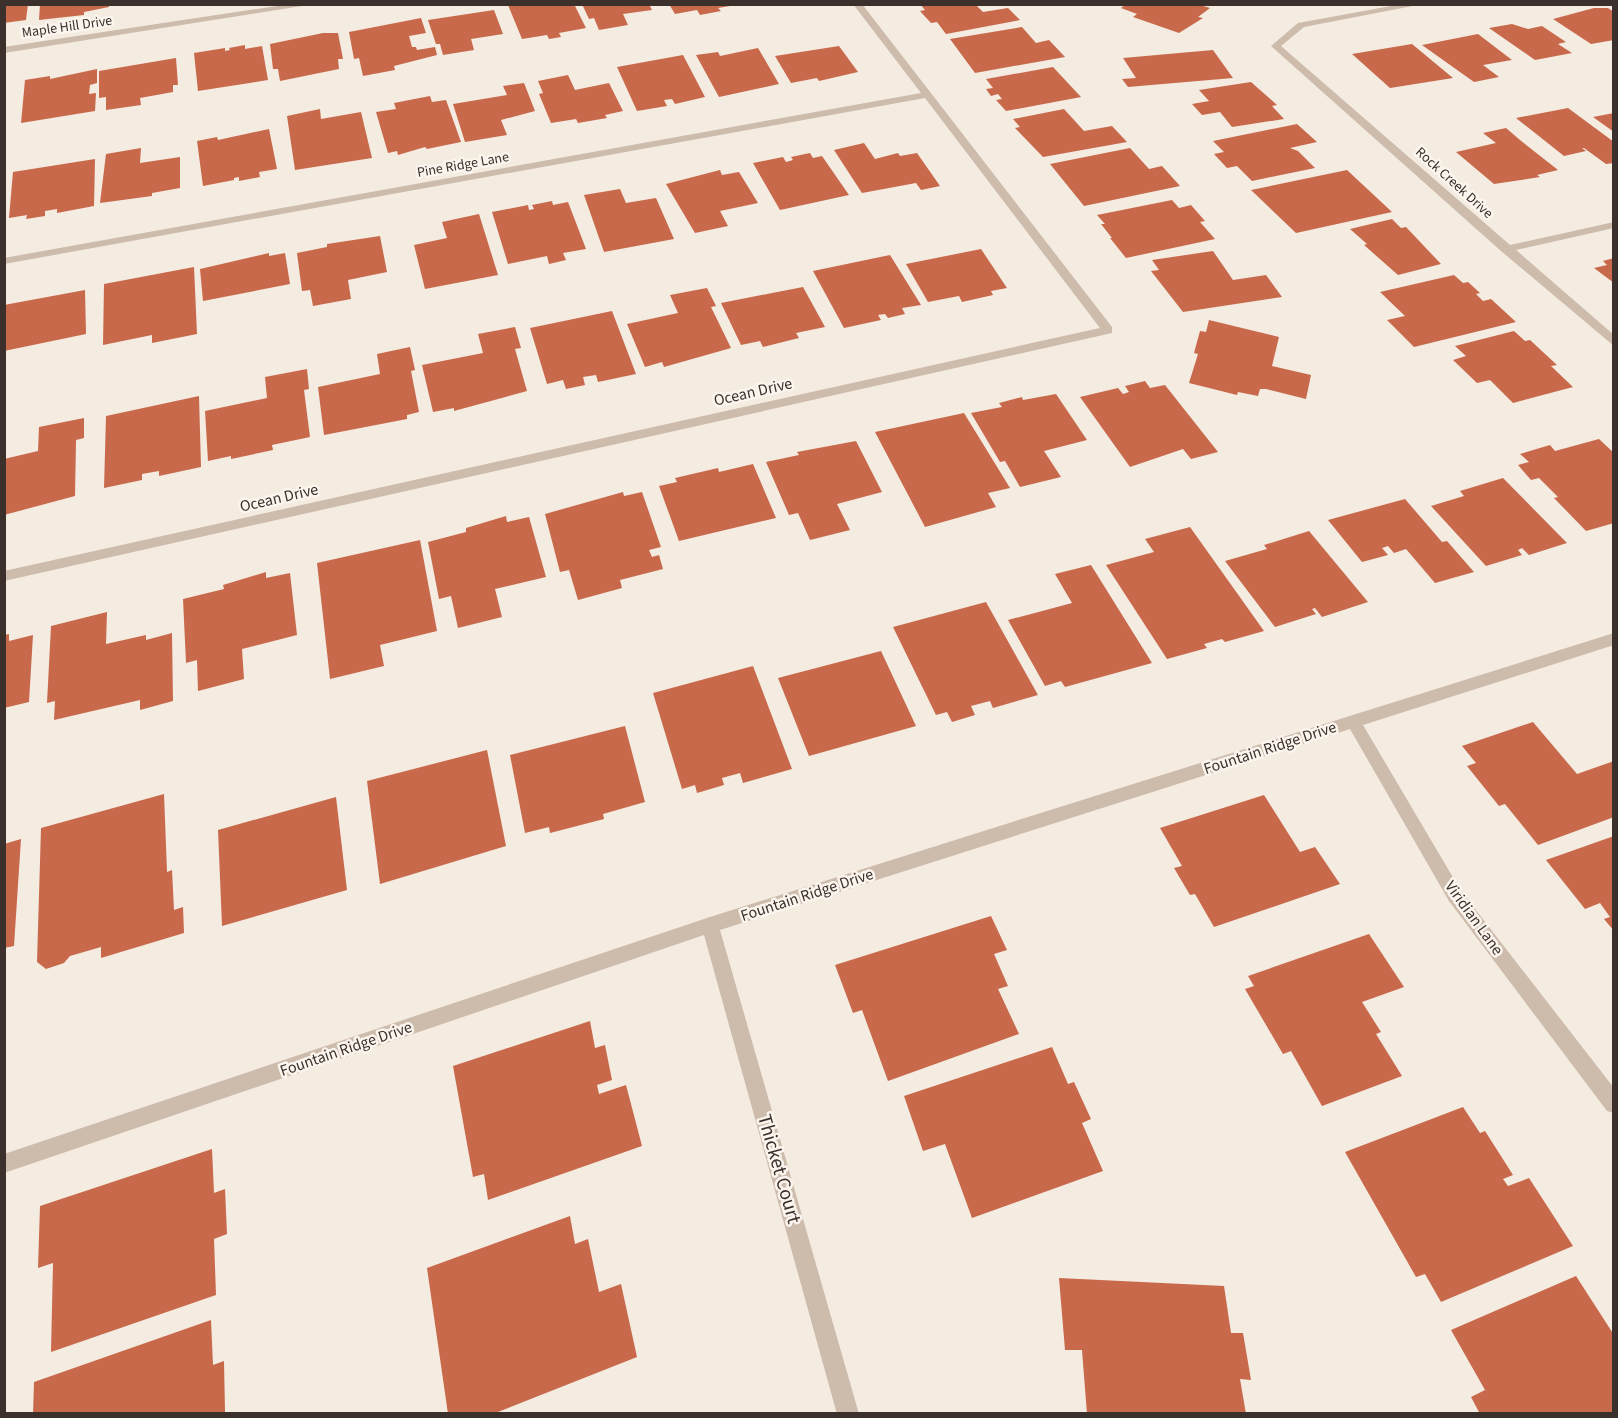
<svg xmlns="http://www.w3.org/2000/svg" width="1618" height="1418" font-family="'Source Sans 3',sans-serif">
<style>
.building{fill:#c8694b}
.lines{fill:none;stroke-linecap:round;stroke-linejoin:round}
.minor{fill:#cdbbac;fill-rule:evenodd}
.labels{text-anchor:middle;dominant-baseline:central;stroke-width:5;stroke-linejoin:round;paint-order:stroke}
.far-street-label{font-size:14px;fill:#3b302b;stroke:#fbf5ee}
.street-label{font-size:16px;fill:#3b302b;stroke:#fbf5ee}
.near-street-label{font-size:20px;fill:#3b302b;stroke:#fbf5ee}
</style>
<rect width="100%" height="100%" fill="#f4ebe1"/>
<path class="building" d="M4,4h24l-2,16 -22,3z
M40,4h69v3l-25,5v3l-45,5z
M574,4l12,24 -27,5 2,4 -12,2 -2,-4 -25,4 -14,-34z
M582,4h67l3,6 -29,4 5,11 -29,5 -5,-12 -5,1z
M669,4h61v2l-12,2 3,3 -21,4 -3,-5 -22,4z
M920,4h55l8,8 25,-4 12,12 -74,14 -9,-12 -6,1 -11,-12 5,-1z
M1125,5h75l10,3 -12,9 5,1 -24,15 -46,-16 4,-3 -16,-6z
M1594,8h14l6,4v28l-23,4 -38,-25z
M494,10l9,24 -32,5 3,11 -31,5 -3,-11h-4l-8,-24z
M421,18l5,15 -17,3 3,11h4l1,3 18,-3 2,8 -43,11 1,4 -32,6 -4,-18 -5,1 -5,-27z
M1512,24l16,5 14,-3 24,16 -8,2 14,9 -37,7 -46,-32z
M1022,27l14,16 13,-3 16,17 -90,16 -25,-34z
M323,33h15l5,26h-5l1,10 -59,12 -2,-12h-5l-3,-25z
M1478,34l34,26 -29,5 16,12 -25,5 -52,-37z
M1412,44l41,34 -63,10 -38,-34z
M245,45v4l17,-3 6,34 -70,11 -4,-38 31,-5v3l5,-1 -1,-2z
M839,46l19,26 -39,9 -2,-3 -26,5 -16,-27z
M758,48l21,36 -60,13 -23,-42 22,-3 2,4z
M1213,50l20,28 -105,9 -6,-8 14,-1 -13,-20z
M683,55l22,42 -30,7 -3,-5 -8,1 3,6 -30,5 -20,-44z
M176,58l2,27h-5v7l-33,6 1,7 -35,5v-13l-7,1v-27z
M1053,67l28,30 -75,14 -10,-11 6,-1 -4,-5 -7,2 -5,-7 7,-1 -7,-9z
M97,69v14l-7,2 -1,9 7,-1 -1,18 -74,12 4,-43 25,-4v3z
M568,75l7,15 34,-7 14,28 -18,4 2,3 -29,5 -2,-4 -25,4 -12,-29 4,-1 -5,-12z
M1251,82l26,23 -5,1 12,13 -52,8 -12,-15 -18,3 -10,-11 17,-3 -10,-11z
M524,83l11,28 -34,9 6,15 -42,7 -12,-38 54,-9 -4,-9z
M430,96l2,6 14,-2 15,42 -34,7 -2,-2 -27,8 -1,-4 -9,2 -12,-41 20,-3 -2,-6z
M1568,108l46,34v21l-8,1 -22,-16h-2l4,3 -22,5 -48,-38z
M320,109l1,10 40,-7 11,46 -77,12 -8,-54z
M1064,109l20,22 28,-5 15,16 -84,15 -28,-29 5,-1 -7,-8z
M1614,113v19l-21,-15z
M1297,124l20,18 -27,6 8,3 17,17 -63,13 -15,-15 -10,2 -13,-14 10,-2 -11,-11z
M1506,128l14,12 38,30 -21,5 3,2 -46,7 -38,-32 40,-9 -13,-10z
M269,129l8,40 -18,3 1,5 -21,4v-4l-5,1v2l-31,6 -6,-45 20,-4 1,3z
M864,143l11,16 23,-6 2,3 17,-3 23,33 -19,4 -5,-7 -54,10 -28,-43z
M141,148l-1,15 40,-6v31l-28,5v3l-52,7 6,-49z
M1130,148l19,21 13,-3 18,20 -96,20 -34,-42z
M810,153l3,5 9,-2 27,39 -69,15 -27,-47 30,-6 3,5 7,-2 -2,-3z
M95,159l-1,47 -37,7v-4l-12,2v5l-19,3 1,-4 -18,3 4,-46z
M720,170l2,5 17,-3 19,31 -38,8 8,15 -33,7 -29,-49z
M1347,170l45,42 -96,21 -45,-43z
M620,189l6,14 30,-5 18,41 -70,13 -20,-57z
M1172,200l7,8 12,-3 14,16 -5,1 15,17 -89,19 -16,-20h2l-11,-14h4l-8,-9z
M552,201l1,4 15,-3 18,47 -23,4 3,7 -17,4 -2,-8 -39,8 -16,-52 36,-7 1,5 5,-1 -2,-4z
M479,214l19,61 -73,14 -11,-44 33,-7 -5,-16z
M1392,219l9,9 5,-1 35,37 -43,11 -34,-30 3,-1 -17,-15z
M380,236l7,36 -39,8 3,19 -38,7 -3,-16 -8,1 -5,-38 30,-6v-3z
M981,249l26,39 -16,3 2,4 -31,7 -3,-6 -31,6 -22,-38z
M1213,251l20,29 33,-5 16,22 -99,15 -32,-41 8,-1 -7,-10z
M269,253v3l16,-3 5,31 -87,17 -3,-32z
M890,255l31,50 -19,3 3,6 -17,4 -3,-4 -7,1 3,5 -37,8 -31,-57z
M1614,258v25l-20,-15 13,-3 -4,-4z
M194,267l3,67 -45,9v-8l-49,10 1,-61z
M1454,275l9,8 5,-1 12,11 -4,1 7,7 8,-2 25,23 -102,25 -27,-27 18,-4 -25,-24z
M803,287l22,40 -29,6 3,5 -36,9 -3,-6 -19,4 -20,-42z
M707,288l9,18 -5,1 20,41 -67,19 -2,-5 -17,5 -18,-43 51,-11 -8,-18z
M85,290l1,44 -82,17v-46z
M612,311l24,63 -38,8 -2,-7 -13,2 2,8 -19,4 -3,-9 -16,4 -17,-56z
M1209,320l70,17 -7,29 39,9 -5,24 -40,-10h-6l-2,7 -20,-4 -1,3 -48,-12 9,-29 -4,-1 6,-22 6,1z
M515,327l6,21 -6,1 12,42 -73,20v-3l-21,4 -11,-47 61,-12 -5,-19z
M1514,331l11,10 5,-1 27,25 -6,1 22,21 -60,16 -23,-23 -13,3 -24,-23 13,-4 -11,-10z
M410,347l5,23 -4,1 8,41 -12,3v4l-83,16 -6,-48 62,-13 -3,-20z
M307,369l2,20 -5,1 6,47 -38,8 1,5 -42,9v-3l-23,5 -3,-50 62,-13 -2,-21z
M1145,381l5,7 15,-3 53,67 -27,7 -8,-10 -53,18 -50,-70 38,-9 5,6 6,-2 -4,-6z
M1056,394l31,46 -43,11 17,26 -41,10 -15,-26 -5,1 -29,-49 31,-6 -3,-4 23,-6 1,3z
M199,396l2,71 -42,9v-5l-17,3v6l-38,8 2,-72z
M964,413l46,75 -22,5 8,14 -71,20 -50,-95z
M84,418v20l-8,2 -1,56 -71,19v-56l34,-8 1,-24z
M1599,439l15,14v70l-28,8 -32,-33 4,-1 -19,-19 -8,2 -13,-15 11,-3 -9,-8 30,-9 5,6z
M856,441l26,51 -45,12 13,26 -40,10 -12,-27 -9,2 -23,-53 33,-7 -2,-3z
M753,464l23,54 -97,23 -20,-55 18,-4 -2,-4 43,-10 1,4z
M1503,478l64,65 -38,12 -7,-7 -4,2 4,5 -36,11 -55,-60 33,-10 -4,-5z
M623,492l1,4 18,-4 19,55 -12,3 3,7 7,-2 4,14 -43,11 2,8 -44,12 -9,-30 -9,2 -15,-58z
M1405,499l37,43 5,-1 27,31 -39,11 -29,-34 -12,4 -6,-7 -6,2 6,7 -26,7 -34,-42z
M506,516l1,6 22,-5 17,60 -51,12 7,28 -44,11 -7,-32 -12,3 -11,-57 38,-10v-4z
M1190,527l74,104 -39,11 -3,-3 -18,5 3,4 -40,11 -61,-94 48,-13 -9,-13z
M1309,531l59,71 -46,15 -7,-9 -3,1 4,5 -41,13 -50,-66 42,-12 -3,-4z
M420,540l17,91 -57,14 4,21 -54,13 -13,-116z
M1091,565l61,98 -87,24 -4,-6 -16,5 -37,-66 64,-17 -17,-29z
M266,572v6l24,-5 7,62 -55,14 2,30 -46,12 -1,-31 -11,3 -3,-64 41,-10 -1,-4z
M986,602l52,93 -45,13 -3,-7 -19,5 4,9 -23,7 -5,-10 -11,3 -43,-88z
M107,612l-1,32 40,-9v5l26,-7 1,68 -33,9v-10l-86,20 1,-19 -8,2 4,-77z
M9,634v7l24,-6 -4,67 -25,6v-73z
M881,651l35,75 -107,30 -31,-78z
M753,666l39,103 -49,14 -3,-10 -18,5 2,7 -27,8 -2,-8 -13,4 -29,-96z
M1533,722l44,52 37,-13v56l-76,28 -33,-41 -6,2 -32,-40 9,-3 -14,-17z
M625,726l20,76 -42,12 1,5 -54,14 -1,-6 -24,6 -15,-78z
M487,750l19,96 -126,38 -13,-103z
M164,794l3,78 5,-2 2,40 9,-3 1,26 -83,25v-11l-31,9 -6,7 -18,6 -9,-7 4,-134z
M1264,795l36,57 15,-5 25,37 -126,43 -19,-33 -5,1 -16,-27 8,-2 -22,-38z
M336,797l11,93 -125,36 -4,-96z
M1614,836v95l-10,-12 6,-2 -10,-14 -15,6 -39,-49z
M21,839l-7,107 -10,2v-104z
M991,916l16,34 -13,4 14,32 -10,3 21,45 -131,47 -26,-71 -9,3 -18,-48z
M1369,934l35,53 -42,15 19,30 -5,2 26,42 -80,30 -31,-55 -8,3 -38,-65 9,-3 -6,-10z
M590,1021l5,27 10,-3 7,35 -15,5 2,9 27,-9 16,61 -154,54 -4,-26 -11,3 -20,-111z
M1052,1047l16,37 6,-2 17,37 -9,4 21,48 -131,47 -27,-74 -22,7 -19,-55z
M1463,1107l17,26 5,-2 28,44 -10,4 5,7 21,-8 44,68 -132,56 -16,-28 -9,3 -71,-125z
M212,1149l2,44 11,-4 2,45 -13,5 2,56 -165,57 2,-89 -15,5 2,-62z
M570,1216l5,28 13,-5 11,53 22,-8 16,73 -144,57h-45l-21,-146z
M1576,1276l38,59v79h-134l-9,-17 14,-7 -34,-60z
M1059,1278l165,8 7,47h12l8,47 -11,-1 6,35h-159l-5,-64h-17z
M211,1320l2,45 11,-4 1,51 -192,2 1,-32z"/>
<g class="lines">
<path class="minor" d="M290,4h25l-311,49v-6z
M853,4h9l250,323v6l-1108,248v-10l1096,-243 -175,-230 -921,166v-6l917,-165z
M1402,4h21l-119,23 -23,19 229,199 104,-23v6l-98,22 98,85v11l-113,-95 -230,-205 27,-23z
M1614,633v12l-251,80 98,166 153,197v25l-7,-2 -158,-210 -99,-172 -630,201 139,484h-22l-133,-479 -700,238v-19l706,-237z"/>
</g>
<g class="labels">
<g class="far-street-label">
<text transform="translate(67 27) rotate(-8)">Maple Hill Drive</text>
<text transform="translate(463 165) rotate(-10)">Pine Ridge Lane</text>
<text transform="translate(1454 183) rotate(42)">Rock Creek Drive</text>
</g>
<g class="street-label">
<text transform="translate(753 392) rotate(-13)">Ocean Drive</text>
<text transform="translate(279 498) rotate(-13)">Ocean Drive</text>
<text transform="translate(1270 748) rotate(-18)">Fountain Ridge Drive</text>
<text transform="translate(807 895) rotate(-18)">Fountain Ridge Drive</text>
<text transform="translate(1474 918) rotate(54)">Viridian Lane</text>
<text transform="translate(346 1049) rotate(-19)">Fountain Ridge Drive</text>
</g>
<g class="near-street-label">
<text transform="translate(779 1169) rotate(74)">Thicket Court</text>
</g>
</g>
<rect width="1618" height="1418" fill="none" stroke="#3b302b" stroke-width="12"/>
</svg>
